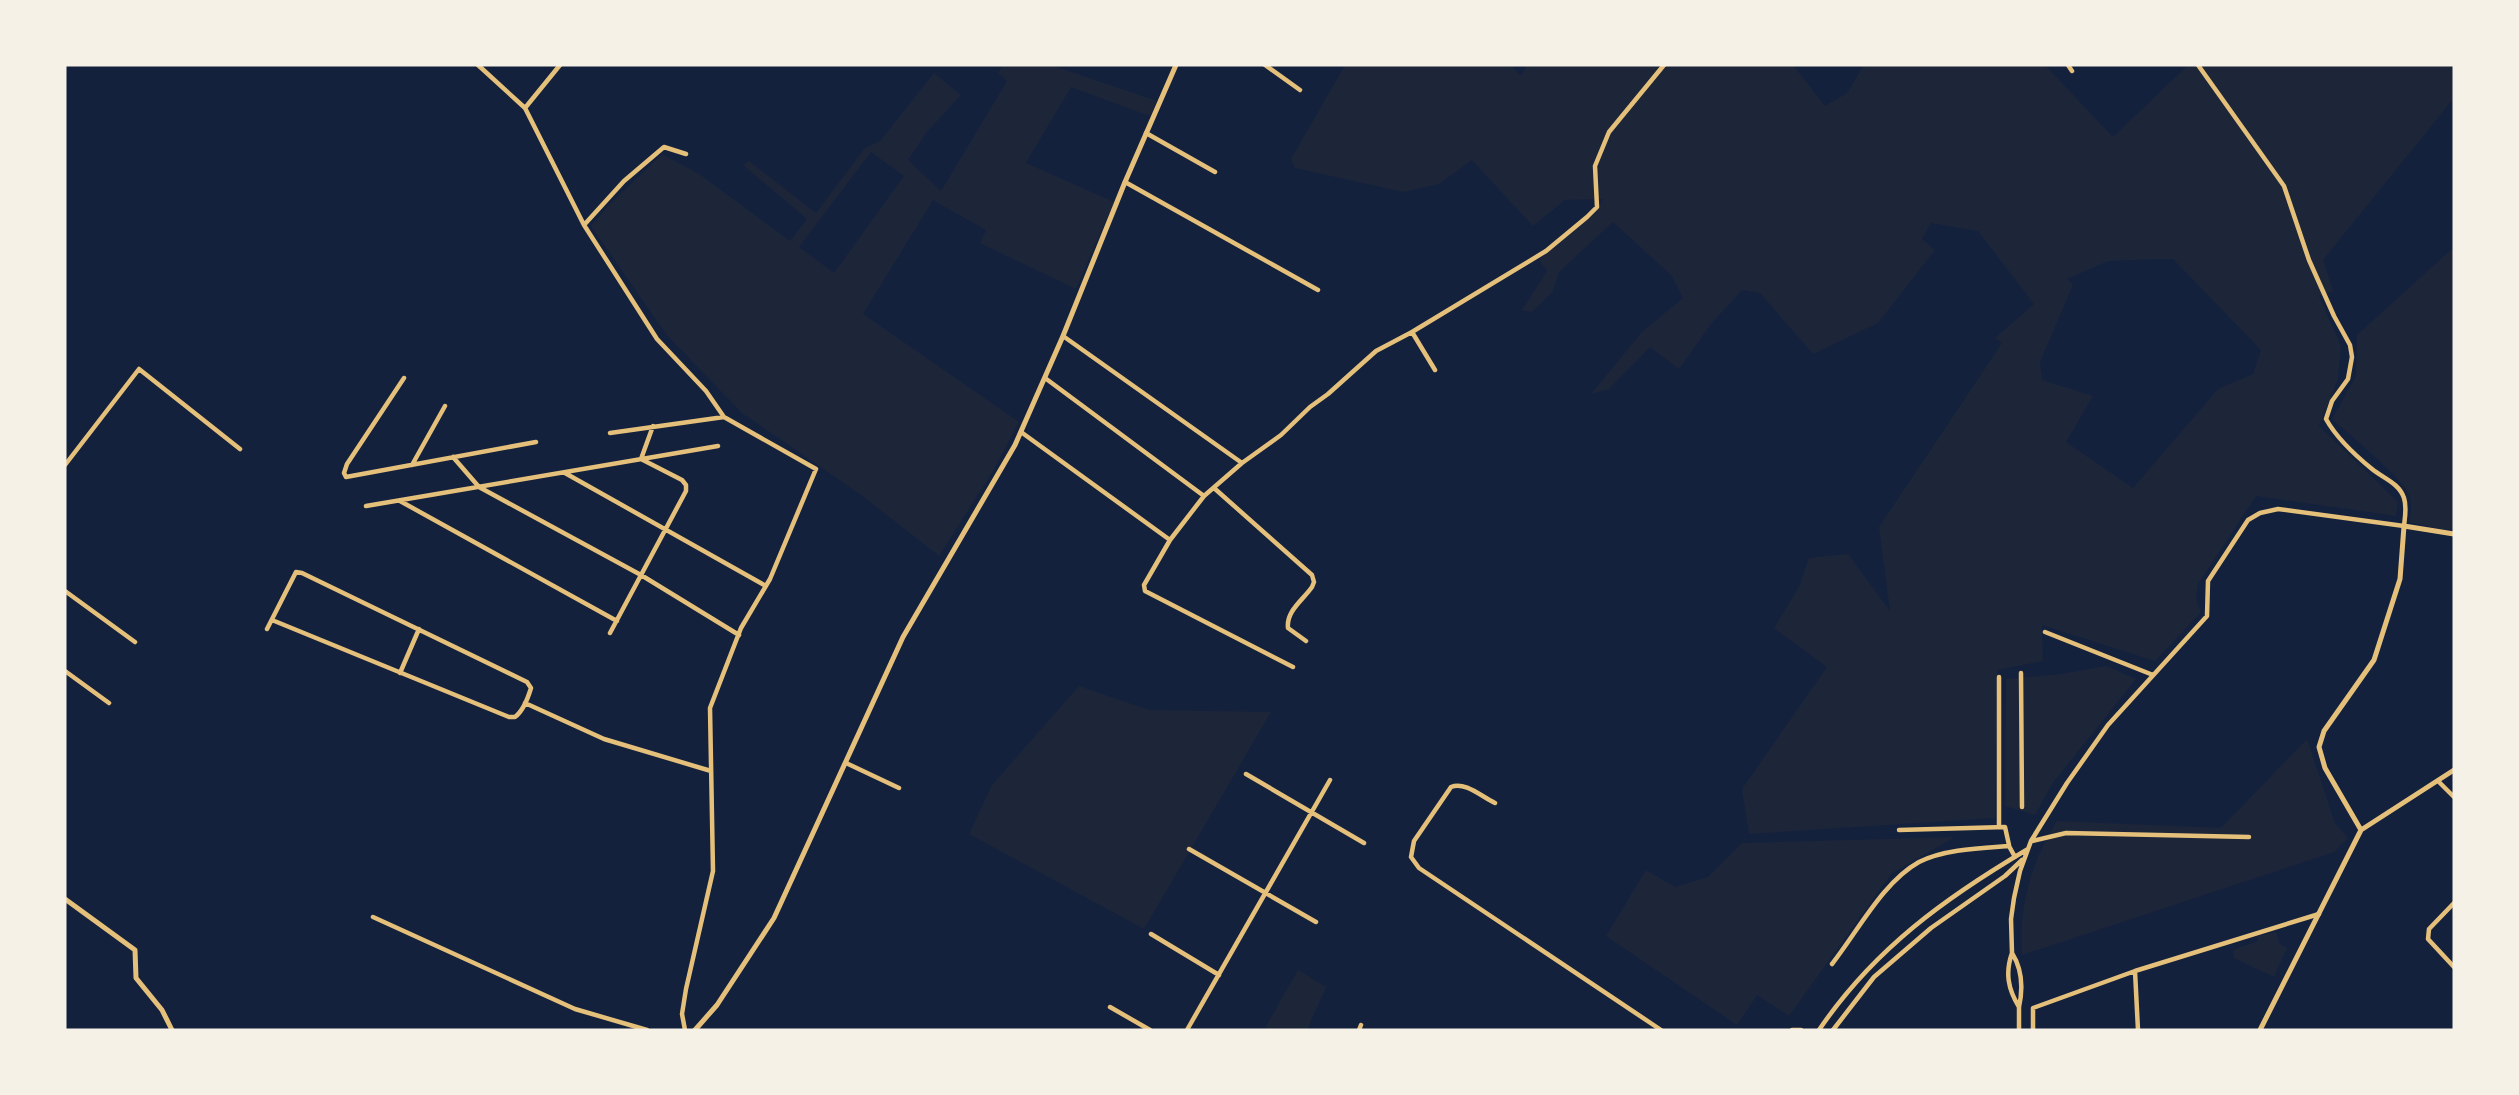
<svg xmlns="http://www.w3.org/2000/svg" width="2519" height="1095" font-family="Barlow,sans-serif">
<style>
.green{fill:#1d2539;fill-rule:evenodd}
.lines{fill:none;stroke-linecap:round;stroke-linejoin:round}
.minor{stroke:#e5c07b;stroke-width:4.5}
.tertiary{stroke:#e5c07b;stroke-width:5}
</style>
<rect width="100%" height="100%" fill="#14213d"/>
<path class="green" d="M1003,65h48l106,36 -7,15 -79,-29 -45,76 88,39 -38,87 -96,-46 6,-13 -53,-30 -70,114 156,108 -26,49 -54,85 -79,-62 -118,-81 -76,-79 -75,-108 17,-20 54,-52 37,20 91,67 17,-22 -64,-54 6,-4 67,52 49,-65 15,-7 54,-68 27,22 -35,38 -18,27 33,31 66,-110 -9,-8zM871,152l33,24 -70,97 -35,-26z
M1345,65h165l11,11 6,-11h266l32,41 22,-13 17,-28h181l68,72 75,-72h266v33l-131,162 10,31 -14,5 22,50 -3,33 -19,47 79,76 -2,14 -140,-20 -58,88 -2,15 5,13 -46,49 -113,-36 1,36 -46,9 -2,148 -246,16 -7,-45 85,-122 -53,-39 25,-41 10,-29 39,-4 42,57 -11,-84 123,-184 -7,-5 39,-34 -56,-73 -47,-8 -9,16 13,11 -57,73 -65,31 -53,-61 -18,-3 -31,34 -32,45 -29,-22 -41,42 -18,5 51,-62 41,-34 -11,-22 -59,-54 -54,50 -6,19 -21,21 -10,-2 25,-39 -8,-11 58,-49 6,-12 -38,1 -32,26 -61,-66 -33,24 -36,8 -108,-24 -4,-9zM2154,259h19l88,91 -8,24 -35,15 -85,99 -67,-46 27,-46 -51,-16 -2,-18 33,-77 -6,-6 41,-18z
M2454,247v282l-11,1 -34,-8c2,-9 3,-19 0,-28 -7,-16 -61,-61 -77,-75l24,-43 1,-41z
M2106,666l30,13 -84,105 -17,31 -30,-9 1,-127 55,-5z
M1079,686l70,24 122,2 -127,217 -175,-95 23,-49z
M2307,739l28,84 13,15 -14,14 -312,103c-4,-47 10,-95 35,-134l164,7z
M1955,837l-63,36 -103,143 -32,-21 -20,30 -131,-89 40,-66 29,17 33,-10 34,-34z
M2276,932l4,12 7,4 -13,29 -40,-19 -1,-8 25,-9 -1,-5z
M1298,970l28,17 -19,43h-43z"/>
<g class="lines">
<path class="minor" d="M478,65l47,43
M560,65l-35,43 59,117 40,-44 40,-34 22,7
M1265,65l35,25
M2068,65l4,6
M1146,133l69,39
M1125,182l193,108
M584,225l73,114 49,52 18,26 92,52 -46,110 -29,49 -31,80 3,163 -27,118 -4,25 3,16
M1412,332l23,38
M1063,336l179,127
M404,378l-57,86 -3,9 2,4 190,-35
M1045,378l159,118
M1021,432l149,108
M610,433l114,-16
M453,457l26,30 162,88 98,60
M641,459l12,-33
M65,465l74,-96 101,80
M412,465l33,-59
M565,473l201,113
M1214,488l98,87 2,7 -2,5c-9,13 -26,24 -24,41l18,13
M400,501l217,120
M366,506l352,-60
M65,591l70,51
M267,629l29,-57 6,1 225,109 4,6c-3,10 -8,23 -16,29h-6l-237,-97
M2045,632l108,43
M610,633l76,-142v-6l-4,-5 -41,-21
M1293,667l-148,-76 -1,-6 26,-45 34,-44 38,-33 39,-28 29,-28 18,-13 48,-43 36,-19 134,-81 41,-34 10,-10 -2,-41 14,-34 55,-67
M65,671l44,32
M400,673l19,-44
M2021,673l1,134
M525,703l79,36 107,32
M846,763l53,25
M1246,774l118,69
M2438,781l16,16
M1495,803c-13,-6 -30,-22 -44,-16l-37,54 -3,16 8,11 242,162
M1999,827v-150
M1899,830l106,-3 4,18
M2032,841l34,-8 183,4
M1189,849l127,73
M2454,903l-25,26 -1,10 26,28
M373,917l202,92 72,21
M1151,934l68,41
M2012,953l-1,-34 3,-21 6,-27 11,-30 36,-58 41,-58 99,-109 1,-35 40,-61 12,-7 18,-4 126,17c1,-9 3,-19 0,-28 -5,-15 -21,-20 -32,-29 -16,-13 -36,-32 -46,-50l6,-18 16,-22 4,-22 -2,-12 -16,-29 -25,-56 -25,-74 -86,-121
M2012,953c10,16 11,36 7,54 -11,-18 -14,-34 -7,-54z
M1832,964c26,-33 51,-82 87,-102 25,-13 63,-14 90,-16l6,11
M2135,971l3,59
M1110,1007l40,23
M1187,1030l143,-250
M1359,1030l2,-5
M1792,1030h9
M1819,1030c55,-81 126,-132 209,-181
M1833,1030l41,-53 57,-49 74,-52 17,-16
M2019,1030v-23
M2033,1030v-22l102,-37 184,-57"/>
<path class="tertiary" d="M2361,830l-36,-62 -6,-21 5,-16 50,-71 26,-81 4,-53 50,8
M65,899l70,51 1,28 26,32 10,20
M695,1030l22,-25 57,-87 129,-281 112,-192 48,-109 62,-154 51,-117
M2260,1030l101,-200 93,-60"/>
</g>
<rect width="2519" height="1095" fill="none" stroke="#f6f1e7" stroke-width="133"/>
</svg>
